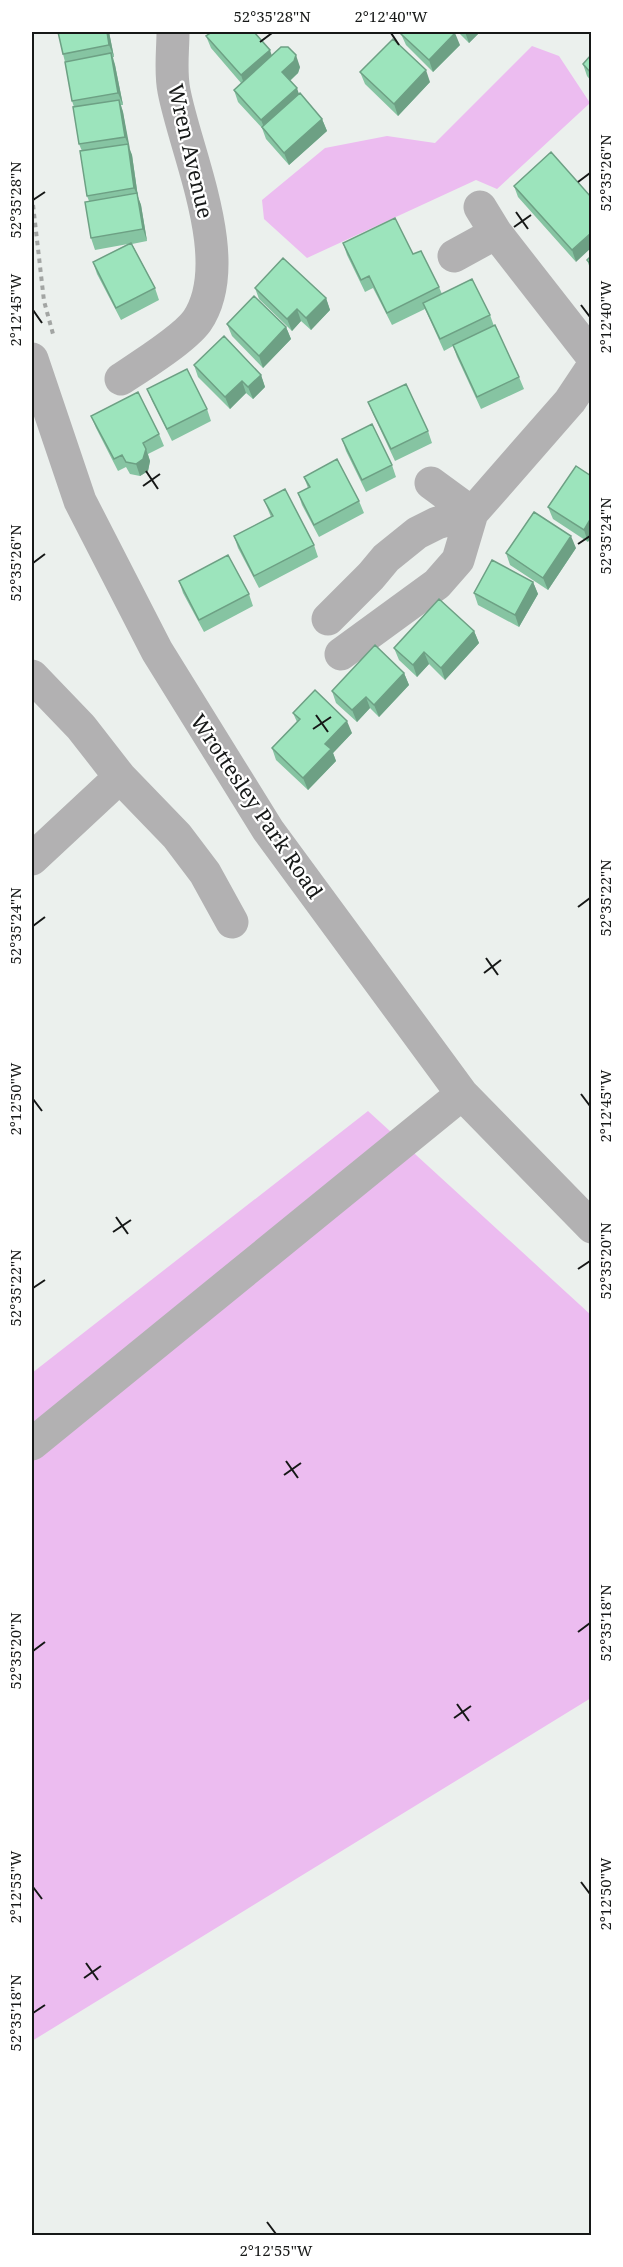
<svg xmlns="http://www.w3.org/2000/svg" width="623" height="2267" font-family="'Noto Serif',serif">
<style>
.green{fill:#ecbcf0}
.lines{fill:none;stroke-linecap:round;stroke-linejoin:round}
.path{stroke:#a2a5a3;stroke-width:4;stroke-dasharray:4.5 4.5;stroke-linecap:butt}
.minor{stroke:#b2b1b2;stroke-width:33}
.wall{fill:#86c4a2}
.shaded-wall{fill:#6da084}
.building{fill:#9ce4bc;stroke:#6da084;stroke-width:1.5}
.ticks{fill:none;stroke:#161817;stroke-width:2}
.labels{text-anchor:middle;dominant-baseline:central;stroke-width:4.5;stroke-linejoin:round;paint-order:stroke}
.street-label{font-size:21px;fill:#161817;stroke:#fff}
.neatline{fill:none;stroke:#161817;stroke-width:2}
.ticks-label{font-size:15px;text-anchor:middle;fill:#161817}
</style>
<rect width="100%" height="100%" fill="#ebf0ed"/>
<path class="green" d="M532,46l27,10 31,47 -93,86 -21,-9 -169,78 -43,-39 -2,-19 63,-52 62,-12 48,7z
M368,1111l223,204v383l-559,343v-668z"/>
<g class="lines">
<path class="path" d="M32,196l12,105 9,33"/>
<path class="minor" d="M480,207l16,26 96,123
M454,256l42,-23
M32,359l48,142 77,150 111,179 194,264 130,133
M121,379c20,-13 63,-40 76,-58 40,-59 -11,-167 -23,-230 -4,-19 -1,-41 -1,-59
M431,483l41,30
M328,619l43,-43 15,-18 31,-25 20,-10 35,-10
M341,654l96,-70 21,-24 14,-47 98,-112 22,-33
M32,676l49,51 39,50 57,59 28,37 27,49
M32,859l88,-82
M32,1444l430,-350"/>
</g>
<path class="wall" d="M109,32l5,25h-1l2,8 8,40h-2l2,7 6,37 3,6 6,42 3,8 6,36 -15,3 23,44 4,12 -38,20 -24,-46 -4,-12 35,-18 -33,6 -4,-12 -2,-37 -2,-5 -5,-45 -3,-7 -5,-37 -2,-6 -7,-39 -2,-8z
M458,32h22l-11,11z
M401,34l59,11 -27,27 -27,-27z
M206,36l66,19 28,12 -2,6 -8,8 9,13 23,25 5,12 -38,34 -23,-26 -4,-11 -24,-26 -4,-12 7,-7 -30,-35z
M591,55v26l-4,-5 -4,-12z
M360,72l70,10 -32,34 -33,-32z
M551,152l25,110 -58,-65 -4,-11z
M343,243l70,11 26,33 3,7 48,21 4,11 25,51 5,12 -43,20 -24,-52 -4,-11 -9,5 -19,-42 -33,16 -19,-37 -8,4 -18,-37z
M591,256v15l-4,-11z
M255,288l71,10 4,12 -19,20 -10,-9 -9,10 -33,-32z
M227,324l59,3 5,12 -28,29 -31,-32z
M194,365l67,10 4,12 -12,12 -7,-6 -16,16 -32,-32z
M147,389l60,20 4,12 -39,20 -20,-40z
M368,402l60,29 4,12 -37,18 -22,-47z
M91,416l68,18 5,12 -16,8 2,7 -2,10 -8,5 -10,-2 -4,-7 -8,4 -22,-43z
M342,439l50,26 4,12 -30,15 -20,-41z
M591,476l-3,66 -35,-23 -5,-12z
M304,477l55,24 5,12 -45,24 -17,-32 -4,-12 10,-5z
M264,500l50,45 4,12 -59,31 -21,-40 -4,-12 37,-19z
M576,548l-28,42 -38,-25 -4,-12z
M179,581l70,13 4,12 -49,26 -21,-39z
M533,582l5,12 -19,33 -41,-22 -4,-12z
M474,631l5,12 -34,37 -16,-16 -12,13 -18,-17 -5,-12z
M404,673l5,12 -30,32 -9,-9 -13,14 -21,-19 -4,-12z
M293,713l59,20 -19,20 3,8 -28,29 -32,-30 -4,-12 25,-26z"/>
<path class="shaded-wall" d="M107,32h2l5,25 -5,-12z
M465,32h15l-11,11z
M455,33l5,12 -27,27 -4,-12z
M270,50l4,12 -29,25 -4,-12z
M111,53l4,12 8,40 -5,-12z
M296,55l4,12 -2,6 -12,11 -4,-12z
M426,70l4,12 -32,34 -4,-12z
M297,88l4,12 -35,32 -5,-12z
M119,100l4,12 7,37 -5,-12z
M322,119l5,12 -38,34 -5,-12z
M128,144l4,11 6,42 3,8 6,36 -4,-12 -5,-32 -4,-9z
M591,233v15l-15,14 -4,-12z
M326,298l4,12 -19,20 -5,-12z
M297,309l4,12 -9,10 -5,-12z
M286,327l5,12 -28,29 -4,-12z
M261,375l4,12 -12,12 -5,-12z
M242,381l4,12 -16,16 -5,-12z
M146,449l4,12 -2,10 -8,5 -4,-12z
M591,518v19l-3,5 -4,-12z
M571,536l5,12 -28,42 -5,-12z
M533,582l5,12 -19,33 -4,-12z
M474,631l5,12 -34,37 -4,-12z
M424,652l5,12 -12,13 -4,-12z
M404,673l5,12 -30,32 -5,-12z
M366,697l4,11 -13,14 -5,-12z
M347,721l5,12 -19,20 3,8 -28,29 -5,-12 22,-34z"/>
<path class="building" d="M58,32h49l2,13 -46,9z
M212,32h42l16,18 -29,25 -35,-39z
M403,32h51l1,1 -26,27 -28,-26z
M393,39l33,31 -32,34 -34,-32z
M281,47h7l8,8 -2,6 -12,11 15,16 -36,32 -27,-30z
M111,53l7,40 -46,8 -7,-39z
M591,55v18l-8,-9z
M300,93l22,26 -38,34 -22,-26z
M119,100l6,37 -46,7 -6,-37z
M128,144l6,44 -47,8 -7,-45z
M551,152l40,45v36l-19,17 -58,-64z
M137,193l6,36 -52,9 -6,-36z
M395,218l18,36 8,-3 18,36 -52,26 -18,-37 -8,4 -18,-37z
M131,243l24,45 -39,20 -23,-46z
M591,256v8l-4,-4z
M283,258l43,40 -20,20 -9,-9 -10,10 -32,-31z
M472,279l18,36 -50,24 -17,-36z
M254,296l32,31 -27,29 -32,-32z
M495,325l24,52 -42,20 -24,-52z
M224,336l37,39 -13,12 -6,-6 -17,16 -31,-32z
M187,369l20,40 -40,20 -20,-40z
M406,384l22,47 -37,18 -23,-47z
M138,392l21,42 -16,9 3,6 -3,10 -7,5 -10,-2 -4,-7 -8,4 -23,-43z
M372,424l20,41 -30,15 -20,-41z
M337,459l22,42 -45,24 -16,-32 12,-6 -6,-10z
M576,466l15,10v42l-7,12 -36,-23z
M285,489l29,56 -60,31 -20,-40 39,-20 -9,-16z
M534,512l37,24 -28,42 -37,-25z
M228,555l21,39 -50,26 -20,-39z
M492,560l41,22 -18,33 -41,-22z
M439,599l35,32 -33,37 -17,-16 -11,13 -19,-17z
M375,645l29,28 -30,32 -8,-8 -14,13 -20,-19z
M315,690l32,31 -22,23 6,5 -28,29 -31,-30 28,-29 -7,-6z"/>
<path class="ticks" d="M391,33l8,12M260,42l12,-9M578,182l12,-9M33,200l12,-8M516,212l12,17M514,227l17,-12M581,305l9,12M33,310l9,13M146,471l12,18M143,486l17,-12M578,544l12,-8M33,563l12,-9M316,715l12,17M313,729l18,-12M578,907l12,-9M33,926l12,-9M486,958l12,17M484,973l17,-13M581,1094l9,12M33,1099l9,12M116,1217l12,17M113,1232l18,-12M578,1269l12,-8M33,1288l12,-8M286,1461l12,17M284,1475l17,-12M578,1632l12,-9M33,1651l12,-9M457,1704l12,17M454,1718l17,-12M581,1882l9,12M33,1887l9,12M86,1963l12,17M84,1978l17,-12M33,2013l12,-8M267,2222l9,12"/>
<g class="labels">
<g class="street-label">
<text transform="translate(191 151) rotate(77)">Wren Avenue</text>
<text transform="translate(257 806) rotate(56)">Wrottesley Park Road</text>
</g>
</g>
<rect width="623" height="2267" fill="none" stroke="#ffffff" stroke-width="66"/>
<rect x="33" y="33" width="557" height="2201" class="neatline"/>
<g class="ticks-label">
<text x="272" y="22">52°35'28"N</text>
<text x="391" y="22">2°12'40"W</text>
<text transform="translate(606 173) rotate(-90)" y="5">52°35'26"N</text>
<text transform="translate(16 200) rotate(-90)" y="5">52°35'28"N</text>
<text transform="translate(16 310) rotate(-90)" y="5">2°12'45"W</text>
<text transform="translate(606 317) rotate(-90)" y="5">2°12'40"W</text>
<text transform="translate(606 536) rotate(-90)" y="5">52°35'24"N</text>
<text transform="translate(16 563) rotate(-90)" y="5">52°35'26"N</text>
<text transform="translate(606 898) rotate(-90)" y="5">52°35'22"N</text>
<text transform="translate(16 926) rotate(-90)" y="5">52°35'24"N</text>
<text transform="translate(16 1099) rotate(-90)" y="5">2°12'50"W</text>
<text transform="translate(606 1106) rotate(-90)" y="5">2°12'45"W</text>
<text transform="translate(606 1261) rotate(-90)" y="5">52°35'20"N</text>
<text transform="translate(16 1288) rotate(-90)" y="5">52°35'22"N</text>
<text transform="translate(606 1623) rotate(-90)" y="5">52°35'18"N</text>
<text transform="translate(16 1651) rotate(-90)" y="5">52°35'20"N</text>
<text transform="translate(16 1887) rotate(-90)" y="5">2°12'55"W</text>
<text transform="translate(606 1894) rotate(-90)" y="5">2°12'50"W</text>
<text transform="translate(16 2013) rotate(-90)" y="5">52°35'18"N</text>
<text x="276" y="2256">2°12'55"W</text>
</g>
</svg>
